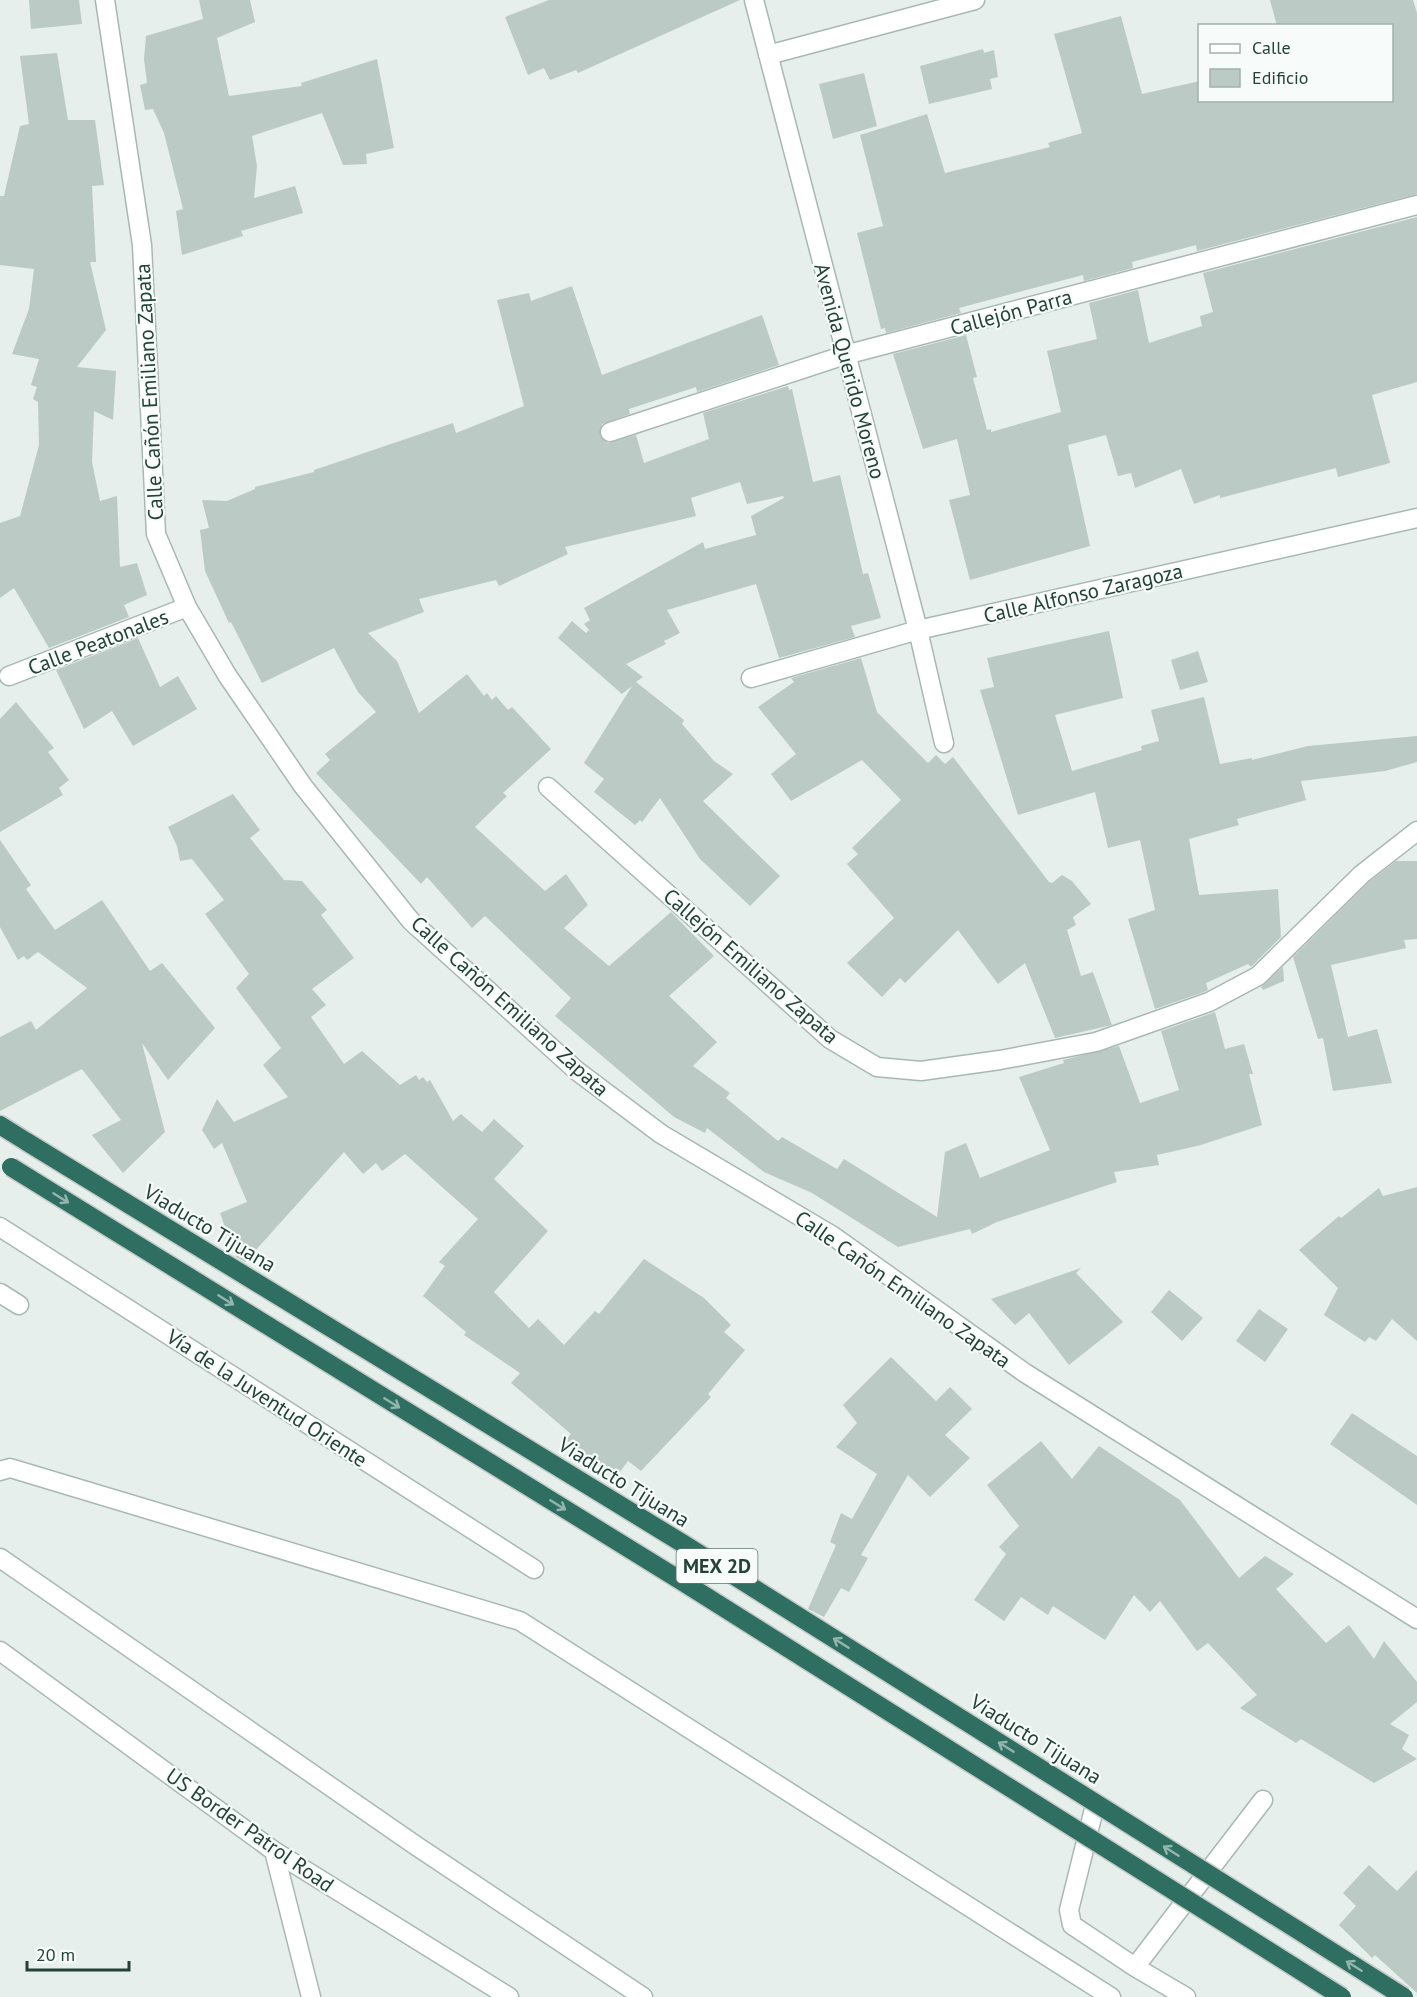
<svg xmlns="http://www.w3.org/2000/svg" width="1417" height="1997" font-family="'PT Sans',sans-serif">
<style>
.building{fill:#bbcac4}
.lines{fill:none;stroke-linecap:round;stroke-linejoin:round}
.minor-casing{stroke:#a8b8b2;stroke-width:21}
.highway-casing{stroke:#c2cac8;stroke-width:21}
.minor{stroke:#fff;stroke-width:18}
.highway{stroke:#2f6f62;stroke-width:18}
.highway-bridge-casing{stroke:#c2cac8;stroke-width:21;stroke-linecap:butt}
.highway-bridge{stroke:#2f6f62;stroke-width:18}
.oneway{stroke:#93b5ae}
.labels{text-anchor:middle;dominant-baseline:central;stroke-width:4.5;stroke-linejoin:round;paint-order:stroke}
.shield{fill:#f7fbf9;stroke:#637a73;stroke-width:1.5}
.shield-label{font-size:20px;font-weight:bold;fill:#24423a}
.street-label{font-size:21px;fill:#24423a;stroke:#f7fbf9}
</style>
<rect width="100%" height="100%" fill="#e6efeb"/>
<path class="building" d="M29,0h50l3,24 -51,5z
M199,0h51l5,22 -38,16 12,58 73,-10 -1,-3 76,-24 17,89 -28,6 1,10 -24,1 -21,-52 -70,23 5,30 -3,32 41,-12 8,27 -62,18 2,5 -61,19 -6,-44 7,-2 -19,-76 -11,-24 -8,1 -5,-25 7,-2 -3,-24 2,-23 57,-17z
M549,0h191l-162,73 -2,-3 -26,10 -6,-12 -16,7 -23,-58z
M1270,0h143l4,13v181l-220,57 -1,-6 -64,17 1,6 -49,13 -1,-6 -124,33 2,5 -75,20 -1,-5 -4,1 -24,-96 26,-7 -23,-91 67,-21 18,59 105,-26 -2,-4 34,-10 -28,-99 67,-18 21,78 58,-13v19h192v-74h-115z
M983,49l1,4 10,-3 4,27 -8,2 2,10 -63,15 -9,-38z
M57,53l11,67h27l9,65 -12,1 4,76h-6l16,68 -29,37 39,4 -3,49 -19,-9 -2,51 8,39 17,-5 3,71 17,-4 10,32 -23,10 5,12 -80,31 -35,-60 -14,10v-75l20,-7 19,-71 -1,-43 -5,-3 4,-12 -6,-2 8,-26 -27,-5 17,-45 5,-40 -34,-4v-69h4l16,-70 9,-2 -9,-68z
M864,73l13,53 -44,13 -14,-55z
M1417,217v165l-45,13 18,68 -52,14 -2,-9 -116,30v-3l-26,9 -13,-35 -46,19 -4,-15 -13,3 -12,-41 -38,10 22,101 -120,34 -21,-80 21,-5 -13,-56 -34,10 -30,-95 73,-19 11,42 -4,1 14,52 4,-1v3l70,-20 -14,-61 50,-12 -8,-36 49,-13 11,53 53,-17 -2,-10 13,-4 -10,-39z
M572,286l30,89 160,-60 17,50 -82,27 -1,-5 -67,22 1,5 -28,10 -2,12 8,7 28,-8 8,28 65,-24 -6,-26 85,-27 1,4 3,-1 21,93 27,-7 23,99 5,-1 13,45 -30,8 4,11 -76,21 -23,-74 -89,26 13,23 -16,8 2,3 -40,20 17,13 -7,5 48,38 -2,4 32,37 19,13 -30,27 77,75 -30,30 -50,-47 -40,-61 -18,24 -2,-2 -5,5 -41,-33 10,-13 -20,-16 48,-77 -10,8 -64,-56 14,-17 14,12 3,-3 -5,-6 6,-4 -6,-12 119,-66 2,7 51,-14 -5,-19 33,-18 -1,-2 -36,8 -7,-22 -49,16 5,18 -131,31 3,7 -69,32 -3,-6 -77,19 5,13 -56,21 29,28 22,52 48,-39 17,22 3,-3 5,7 4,-4 12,14 4,-3 39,42 -48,44 4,3 -32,31 70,64 21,-17 22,31 -24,23 45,38 62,-54 43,44 -45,40 48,46 -24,24 37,27 -4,5 52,43 4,-4 55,32 7,-10 93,58 8,-65 21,-9 14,35 70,-28 -31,-73 45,-14 -1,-3 56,-14 21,57 39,-13 -18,-59 54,-19 10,37 19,-5 9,30h-4l13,51 -61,20 -44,10 2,10 -45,7 3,10 -120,40 -25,12 -2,-5 -72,18 -86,-54 -48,-21 -57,-44 -2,5 -31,-16 -119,-101 16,-18 -86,-82 -13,12 -45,-51 -6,7 -105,-111 14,-13 -5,-6 51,-42 -18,-20 -24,-44 -72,35 -31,-61 -2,1 -24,-52 -5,-41 9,-2 -7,-28 25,1 28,-12v-2l59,-15v-2l139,-47 3,10 68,-27 -27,-106 32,-7 2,8z
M1109,631l14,67 -68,17 17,56 70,-21 -1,-4 18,-5 -8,-31 53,-13 16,67 32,-6v2l56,-14 109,-10v26l-32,9 -84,10 5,19 -69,19 2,6 -50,14 10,56 79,-6 3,48 -30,30 -3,-3 -42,19 2,7 -4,2 -49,17 -27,-90 27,-9 -15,-70 -32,8 -13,-56 -77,23 -38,-125 14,-3 -7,-29z
M138,638l22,49 18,-11 19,33 -64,37 -21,-35 -28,18 -28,-59z
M1198,651l10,31 -28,8 -9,-30z
M861,658l16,54 51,51 8,-8 9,9 8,-7 96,125 3,1 10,-8 10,6 19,23 -18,13 3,8 -9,5 14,46 12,-4 19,53 -57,13 -30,-75 -27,21 -40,-54 -53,53 -5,-5 -18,19 -35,-34 47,-45 -47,-54 11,-10 -6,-6 49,-48 -39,-40 -71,41 -20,-27 25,-20 -38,-47 36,-25 -3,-4z
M16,702l38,46 -6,4 21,28 -10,8 4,7 -63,37v-113z
M233,794l27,36 -10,8 34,42 18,1 25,29 -6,5 33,43 -42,31 14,16 -15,12 33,47 18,-13 38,34 16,-10 3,5 4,-3 4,5 3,-2 23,41 8,-7 21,18 12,-13 30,27 -30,33 54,52 -54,61 35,36 9,-9 26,26 31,-34 4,3 45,-55 60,39 27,27 -7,7 21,18 -37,44 3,3 -70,74 -13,-10 -8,11 -3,-1 -4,5 -32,-20 1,-3 -16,-13 5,-6 -60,-51 9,-10 -56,-38 2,-3 -43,-36 22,-30 -6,-4 39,-43 -73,-65 -23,17 -6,-8 -13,11 -19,-22 -99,110 -9,-5 -16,-44 27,-11 -25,-59 -8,6 -12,-19 15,-31 17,23 54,-25 -25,-32 18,-17 -45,-60 13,-14 -44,-60 19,-14 -32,-41 -12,2 -3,-15 -9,-19z
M0,840l31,45 -5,4 29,41 47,-30 48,71 12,-8 53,65 -47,52 -26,-37 23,89 -42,41 -31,-38 29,-15 -39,-51 -82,42v-74l31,-16 5,9 51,-42 -49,-36 -11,8 -3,-4 -6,4 -18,-33z
M1396,861h21v78l-13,1 2,8 -75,17 17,72 29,-8 15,54 -59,8 -10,-53 -5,1 -25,-82 76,-75z
M1283,967l1,14 -21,9 -2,-3z
M1417,1187v154l-25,-22 -16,22 -7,-4 -4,5 -41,-27 14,-27 -39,-38 40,-34 2,2 38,-30 4,8z
M1081,1268l-5,5 47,49 -54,43 -40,-52 -14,12 -24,-26z
M1169,1290l34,28 -21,23 -31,-29z
M1259,1309l29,20 -23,33 -29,-21z
M891,1357l45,44 14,-14 22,22 -27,26 25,23 -40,39 -22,-22 -47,80 7,3 -19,34 -8,-4 -17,29 -16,-8 28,-64 -6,-3 11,-29 11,6 25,-45 -41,-27 21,-24 -14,-18z
M1352,1413l65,43v49l-87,-61z
M1041,1441l31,38 27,-33 81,54 59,78 26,-22 29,18 -18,15 50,54 23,-18 25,34 10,-18 33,41v20l-27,22 19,11 -7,14 15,10 -43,24 -73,-44 -5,4 -56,-35 17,-13 -49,-52 -11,8 -37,-50 -10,11 -16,-17 -29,45 -52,-34 -5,9 -27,-18 -17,24 -30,-21 32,-46 -7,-7 20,-21 -32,-41z
M1369,1865l28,26 20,-21v123l-42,-38 -3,3 -33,-33 17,-19 -13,-13z"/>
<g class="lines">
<defs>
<path id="minor" d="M105,0l37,245 14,289 31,73 40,68 76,111 108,135 166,150 84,63 172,102 192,137 392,246
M754,0l164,630 26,113
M768,55l207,-55
M610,432l235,-77 572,-150
M9,676l178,-69
M751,678l167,-48 499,-112
M548,787l282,252 47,28 44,4 79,-11 96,-18 113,-40 49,-26 104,-102 55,-43
M0,1227l534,342
M0,1293l19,12
M0,1471l10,-3 510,153 591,376
M0,1558l415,287 228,152
M0,1651l274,200 235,146
M1095,1805l-26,105 3,15 63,42 51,30
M274,1851l37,146
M1135,1967l128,-167"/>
<path id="highway" d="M0,1125l27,17"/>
</defs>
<use href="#minor" class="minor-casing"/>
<use href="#highway" class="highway-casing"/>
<use href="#minor" class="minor"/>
<use href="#highway" class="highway"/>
<defs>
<path id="highway-bridge" d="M27,1142l655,401 722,454
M11,1167l672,415 659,415"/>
</defs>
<use href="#highway-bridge" class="highway-bridge-casing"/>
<use href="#highway-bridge" class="highway-bridge"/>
</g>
<defs><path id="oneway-shaft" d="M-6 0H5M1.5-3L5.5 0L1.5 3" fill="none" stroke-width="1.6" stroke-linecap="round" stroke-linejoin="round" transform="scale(1.5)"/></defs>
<g class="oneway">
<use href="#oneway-shaft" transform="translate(61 1198) rotate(32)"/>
<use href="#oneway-shaft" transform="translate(226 1300) rotate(32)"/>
<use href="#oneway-shaft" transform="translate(392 1403) rotate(32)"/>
<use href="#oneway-shaft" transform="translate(558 1505) rotate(32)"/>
<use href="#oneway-shaft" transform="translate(841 1643) rotate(-148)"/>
<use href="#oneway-shaft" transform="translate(1006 1747) rotate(-148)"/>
<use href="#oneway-shaft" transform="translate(1171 1851) rotate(-148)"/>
<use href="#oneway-shaft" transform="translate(1354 1966) rotate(-148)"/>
</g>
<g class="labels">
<rect class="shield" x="676.5" y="1549" width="81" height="34" rx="4.5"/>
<g class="shield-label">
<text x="717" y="1566">MEX 2D</text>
</g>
<g class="street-label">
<text transform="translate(1011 312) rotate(-15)">Callejón Parra</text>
<text transform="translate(850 371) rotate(75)">Avenida Querido Moreno</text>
<text transform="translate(149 392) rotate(-93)">Calle Cañón Emiliano Zapata</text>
<text transform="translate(1083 593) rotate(-13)">Calle Alfonso Zaragoza</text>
<text transform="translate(98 642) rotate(-21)">Calle Peatonales</text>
<text transform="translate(751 966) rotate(41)">Callejón Emiliano Zapata</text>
<text transform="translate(510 1006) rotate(42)">Calle Cañón Emiliano Zapata</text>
<text transform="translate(210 1228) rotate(31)">Viaducto Tijuana</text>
<text transform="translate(903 1289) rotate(35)">Calle Cañón Emiliano Zapata</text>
<text transform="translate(267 1398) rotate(33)">Vía de la Juventud Oriente</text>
<text transform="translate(624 1482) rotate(32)">Viaducto Tijuana</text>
<text transform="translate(1036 1739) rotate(32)">Viaducto Tijuana</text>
<text transform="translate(250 1830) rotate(35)">US Border Patrol Road</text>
</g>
</g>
<rect x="1198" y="24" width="195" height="78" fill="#f7fbf9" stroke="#a3b1ad" stroke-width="1.5"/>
<rect x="1210" y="44" width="30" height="9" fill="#ffffff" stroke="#a3b1ad" stroke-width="1.5"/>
<text x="1252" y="54" font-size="18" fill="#24423a">Calle</text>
<rect x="1210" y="69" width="30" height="18" fill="#bbcac4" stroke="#a3b1ad" stroke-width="1.5"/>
<text x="1252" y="84" font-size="18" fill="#24423a">Edificio</text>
<path d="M27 1961v9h102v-9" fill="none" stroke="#24423a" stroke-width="3"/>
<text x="36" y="1961" font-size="18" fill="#24423a" stroke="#f7fbf9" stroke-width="4.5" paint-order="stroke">20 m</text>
</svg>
